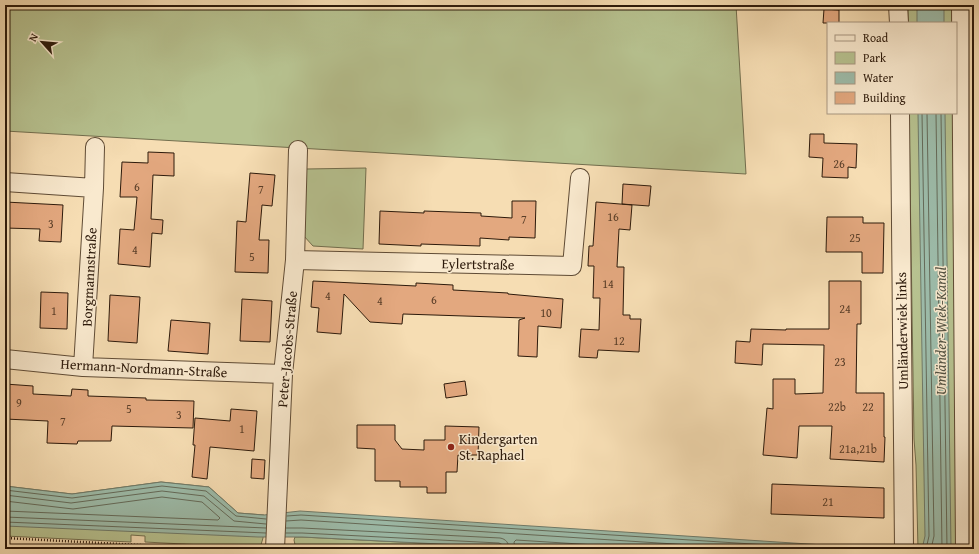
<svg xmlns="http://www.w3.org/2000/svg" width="979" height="554" font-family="'Gentium Book Plus',serif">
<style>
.green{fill:#b7c290;stroke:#726e4e}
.water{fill:#9dbcaa;stroke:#707b6a}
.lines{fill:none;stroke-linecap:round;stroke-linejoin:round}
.shore{stroke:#656b5a;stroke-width:1}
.building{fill:#e3a87f;stroke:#2d1a0b}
.service-casing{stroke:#5f4b35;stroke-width:10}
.minor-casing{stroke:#5f4b35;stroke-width:20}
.path{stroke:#2d1a0b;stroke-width:2.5;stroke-dasharray:1 2;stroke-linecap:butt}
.service{stroke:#f9e9ce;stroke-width:9}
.minor{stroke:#f9e9ce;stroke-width:18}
.poi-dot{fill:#8f2418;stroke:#f9e9ce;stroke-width:1.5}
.labels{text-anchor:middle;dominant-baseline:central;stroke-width:3;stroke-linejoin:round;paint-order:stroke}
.number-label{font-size:12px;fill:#5a3e28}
.street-label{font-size:14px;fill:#2d1a0b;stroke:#f9e9ce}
.poi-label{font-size:14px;fill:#2d1a0b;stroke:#f9e9ce;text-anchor:start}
.water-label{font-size:15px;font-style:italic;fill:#545343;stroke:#f9e9ce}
</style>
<rect width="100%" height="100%" fill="#f6ddb3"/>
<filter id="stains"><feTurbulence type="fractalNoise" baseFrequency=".005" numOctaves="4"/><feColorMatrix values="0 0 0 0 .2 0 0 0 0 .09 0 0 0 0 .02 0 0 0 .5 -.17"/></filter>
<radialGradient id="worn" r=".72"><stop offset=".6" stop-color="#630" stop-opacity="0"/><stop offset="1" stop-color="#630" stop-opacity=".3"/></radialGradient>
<path class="green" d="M5,5h731l10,169 -741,-43z
M908,5h44v18h-44z
M909,113h44l5,436h-40l-2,-84 -2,-26z
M366,168l-3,81 -50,-3 -10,-11 3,-66z
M161,482l48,5 29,26 26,2 -1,23 -3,10 -115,-6v-6l-14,-1v7l-126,-6v-50l67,8z
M295,537h7l236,12h-242l-2,-9z"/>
<path class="water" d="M917,5h27v18h-27z
M918,113h27l6,436h-29l3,-13z
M161,482l48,5 29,26 26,2 36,-4 570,37 9,1h-341l-236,-12h-44l-253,-11v-40l67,8z"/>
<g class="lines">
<path class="shore" d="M922,113l7,423 -3,13
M927,113l7,423 -3,13
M936,113l6,436
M941,113l6,436
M5,490l67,8 90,-12 44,5 30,25 30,3
M5,495l66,8 91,-12 42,5 30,25 32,3
M5,501l68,8 89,-12 40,5 17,15 1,1 -2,2 -213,-9
M287,516l14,-1 529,34
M5,517l261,11
M286,521l15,-1 451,29
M5,522l261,11
M286,528h16l198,10c6,1 9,5 9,11
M286,533h16l197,10 4,2 1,4
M515,549l-1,-7 2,-2 143,9"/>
</g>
<path class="building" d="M824,9l15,1v13h-16z
M810,134h14v9l33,1 -1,24 -8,-1v11l-26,-1 1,-19 -14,-1z
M148,152l26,1v23l-21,-1 -2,44 12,1 -1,14 -10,-1 -2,34 -32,-3 2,-35 14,1 3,-33h-17l2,-35 26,1z
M250,173l25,2 -3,31 -10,-1 -3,35h10l-1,33 -33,-1 2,-51 9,1z
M623,184l28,2 -2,20 -27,-2z
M512,201h24l-1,37 -26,-1v3l-29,-2v8l-59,-2v2l-42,-2 1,-33 44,2v-2l57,2v3l31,2z
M5,202l58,3 -2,37 -22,-1 1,-12 -35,-1z
M596,202l36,3 -2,25 -11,-1 -2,38h7l-1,48h7v4h11l-2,33 -41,-2 -1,8 -18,-1 2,-28 18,1 1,-32h-7l1,-32h-6l1,-20h4z
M827,217h36v6h21l-1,50h-21v-21h-36z
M313,281l103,5v-3l37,2v5l55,3v1l55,5 -2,29 -23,-2 -1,31 -19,-1 1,-36 6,-2 -122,-4 -1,10 -32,-2 -26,-28 -3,40 -24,-2 2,-24 -8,-1z
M829,281h32v43h-4l-1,69h28v44h1l-1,25 -54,-3 2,-33h-33l-2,32 -34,-3 4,-47 6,1v-30h22v15l28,-1 1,-48 -61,-1 -1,21 -27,-2 1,-22 14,1 1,-13 35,1v-1h43z
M41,292l27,1 -1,36 -27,-1z
M110,295l30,2 -3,46 -29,-2z
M242,299l30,2 -2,41 -30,-1z
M171,320l39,3 -2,31 -40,-3z
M465,381l2,14 -21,3 -2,-14z
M5,384l28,2v8l38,2 1,-7 16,1v6l58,2v2l48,1 -1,27 -81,-2 -1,15h-33l-1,3 -30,-1 1,-22 -43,-2z
M231,409l26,2 -3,40 -44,-4 -3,32 -15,-2 3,-32h-2l2,-27 35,3z
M357,425h38v15l7,9 22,1v-10h21v-14l34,1 -1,28h-20l-1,17h-11v21h-19v-6h-27v-6h-25v-32l-18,-1z
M252,459l13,1 -1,19 -13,-1z
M772,484l112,4v30l-113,-4z"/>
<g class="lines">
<defs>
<path id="service" d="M961,25h13"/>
<path id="minor" d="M898,5l1,18
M961,5l4,544
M900,113l4,436
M5,182l89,6
M295,260l277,6 8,-88
M5,359l78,8 200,7
M83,367l11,-179 1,-41
M275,549l8,-175 12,-114 3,-110"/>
</defs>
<use href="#service" class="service-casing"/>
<use href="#minor" class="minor-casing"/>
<path class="path" d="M5,538l211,11"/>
<use href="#service" class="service"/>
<use href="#minor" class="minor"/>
</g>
<circle class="poi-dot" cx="451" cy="447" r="4"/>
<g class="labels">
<g class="number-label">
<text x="839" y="163">26</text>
<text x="137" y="186">6</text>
<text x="261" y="189">7</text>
<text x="613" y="216">16</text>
<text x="524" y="219">7</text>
<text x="51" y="223">3</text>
<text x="855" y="237">25</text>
<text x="135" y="249">4</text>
<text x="252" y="256">5</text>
<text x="608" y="283">14</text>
<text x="328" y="295">4</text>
<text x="434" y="299">6</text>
<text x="380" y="300">4</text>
<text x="845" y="308">24</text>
<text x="54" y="310">1</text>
<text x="546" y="312">10</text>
<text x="619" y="340">12</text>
<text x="840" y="361">23</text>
<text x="19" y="402">9</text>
<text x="837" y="406">22b</text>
<text x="868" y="406">22</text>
<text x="129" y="408">5</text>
<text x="179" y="414">3</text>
<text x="63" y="421">7</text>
<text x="242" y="428">1</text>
<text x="858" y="448">21a,21b</text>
<text x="828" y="501">21</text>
</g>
<g class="street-label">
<text transform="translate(478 264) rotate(1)">Eylertstraße</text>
<text transform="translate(89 277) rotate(-87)">Borgmannstraße</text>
<text transform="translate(902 331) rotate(-91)">Umländerwiek links</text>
<text transform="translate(287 349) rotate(-85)">Peter-Jacobs-Straße</text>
<text transform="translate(144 368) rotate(3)">Hermann-Nordmann-Straße</text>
</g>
<g class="poi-label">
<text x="459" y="439">Kindergarten<tspan x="459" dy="16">St. Raphael</tspan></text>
</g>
<g class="water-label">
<text transform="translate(940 331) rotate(-90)">Umländer-Wiek-Kanal</text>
</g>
</g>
<rect width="979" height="554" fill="none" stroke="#f6ddb3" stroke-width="20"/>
<rect x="6" y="6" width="967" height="542" fill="none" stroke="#2d1a0b" stroke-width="2"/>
<rect x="10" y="10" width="959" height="534" fill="none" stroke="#2d1a0b"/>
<rect x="827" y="22" width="130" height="92" fill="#f9e9ce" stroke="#a79680"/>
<rect x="835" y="35" width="20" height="6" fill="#f9e9ce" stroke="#a79680"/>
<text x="863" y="42" font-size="12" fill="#2d1a0b">Road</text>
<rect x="835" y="52" width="20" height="12" fill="#b7c290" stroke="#a79680"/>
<text x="863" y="62" font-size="12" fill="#2d1a0b">Park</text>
<rect x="835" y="72" width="20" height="12" fill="#9dbcaa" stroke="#a79680"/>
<text x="863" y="82" font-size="12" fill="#2d1a0b">Water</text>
<rect x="835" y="92" width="20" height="12" fill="#e3a87f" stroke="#a79680"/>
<text x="863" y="102" font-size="12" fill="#2d1a0b">Building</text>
<g transform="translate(42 42) rotate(297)" stroke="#f9e9ce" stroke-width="3" paint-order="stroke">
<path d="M0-3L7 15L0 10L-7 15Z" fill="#2d1a0b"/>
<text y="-6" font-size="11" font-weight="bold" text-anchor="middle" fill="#2d1a0b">N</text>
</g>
<rect width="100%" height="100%" filter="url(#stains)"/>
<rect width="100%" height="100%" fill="url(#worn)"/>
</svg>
